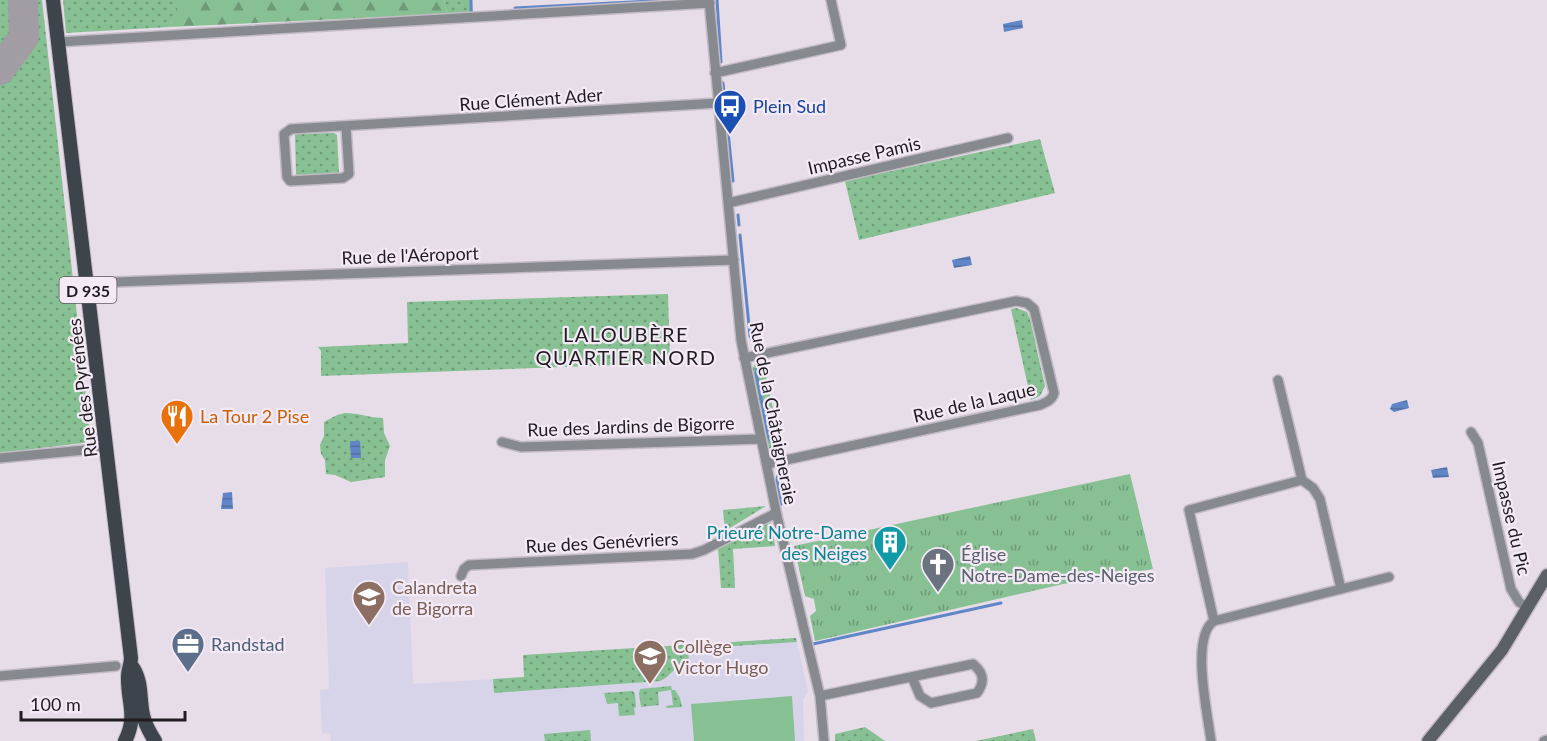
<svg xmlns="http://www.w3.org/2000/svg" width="1547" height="741" font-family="Lato,sans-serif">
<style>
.education{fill:#d7d4ea}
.grass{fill:url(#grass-dots)}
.forest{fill:url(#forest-firs)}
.park{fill:url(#park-tufts)}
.pitch{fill:#87c092}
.water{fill:url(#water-rules)}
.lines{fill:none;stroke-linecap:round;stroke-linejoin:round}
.stream{stroke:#6186c7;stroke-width:3}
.taxiway{stroke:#a29ca4;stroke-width:30}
.street-casing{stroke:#c2bac4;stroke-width:12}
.secondary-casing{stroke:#c2bac4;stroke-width:15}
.primary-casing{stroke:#c2bac4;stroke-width:16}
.street{stroke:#86898e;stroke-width:9}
.secondary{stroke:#5b6067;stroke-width:12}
.primary{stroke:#3e444b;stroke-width:14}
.labels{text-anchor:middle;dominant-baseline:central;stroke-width:4.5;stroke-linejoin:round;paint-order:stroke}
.shield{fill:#f3eaf6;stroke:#5f5a61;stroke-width:1.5}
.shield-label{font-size:16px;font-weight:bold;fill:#201d21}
.street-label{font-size:18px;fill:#201d21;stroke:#f3eaf6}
.transit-label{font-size:18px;fill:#164399;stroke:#f3eaf6;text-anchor:start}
.food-label{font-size:18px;fill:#c56008;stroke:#f3eaf6;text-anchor:start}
.culture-label{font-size:18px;fill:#0d838f;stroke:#f3eaf6;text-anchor:end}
.worship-label{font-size:18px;fill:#5b616d;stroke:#f3eaf6;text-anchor:start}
.education-label{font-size:18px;fill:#785e54;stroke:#f3eaf6;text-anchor:start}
.service-label{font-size:18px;fill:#4e5e75;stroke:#f3eaf6;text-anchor:start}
.neighbourhood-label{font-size:20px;letter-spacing:1.5px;fill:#201d21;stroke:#f3eaf6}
</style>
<defs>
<pattern id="grass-dots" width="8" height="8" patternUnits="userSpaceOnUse" patternTransform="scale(1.5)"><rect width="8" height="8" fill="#87c092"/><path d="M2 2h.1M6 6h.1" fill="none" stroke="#6e9b77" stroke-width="1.8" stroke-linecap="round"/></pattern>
<pattern id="forest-firs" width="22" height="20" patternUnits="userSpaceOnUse" patternTransform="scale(1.5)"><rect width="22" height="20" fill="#87c092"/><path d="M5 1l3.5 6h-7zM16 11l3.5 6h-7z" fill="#6e9b77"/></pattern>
<pattern id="park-tufts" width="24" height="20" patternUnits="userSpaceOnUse" patternTransform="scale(1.5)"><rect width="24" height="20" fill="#87c092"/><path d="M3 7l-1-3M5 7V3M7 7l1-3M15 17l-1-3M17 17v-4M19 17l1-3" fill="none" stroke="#6e9b77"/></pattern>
<pattern id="water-rules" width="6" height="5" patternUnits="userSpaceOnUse" patternTransform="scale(1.5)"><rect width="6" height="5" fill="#6186c7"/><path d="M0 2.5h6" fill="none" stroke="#506da1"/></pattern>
</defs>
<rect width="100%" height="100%" fill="#e6dde8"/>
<path class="education" d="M408,562l5,122 111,-7 -1,-22 273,-17 12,53 -5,9 1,41h-473l-1,-8 -8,1 -2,-44 9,-1 -4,-121z"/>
<path class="grass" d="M0,0h42l49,442 -91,11z
M63,0h119l-13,27 -103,6z
M444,0h28l1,13 -26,1z
M334,133l3,2 2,38 -41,3 -2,-2 -1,-40z
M1040,139l15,54 -196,47 -14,-59z
M668,294l2,69 -349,13v-25l-3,-4 90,-4 -1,-41z
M1016,308l11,4 3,7 15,67 -5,10 -9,4 -20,-91z
M763,361l19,91 -8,1 -5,-5 -17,-78 4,-8z
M345,413c14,0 25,5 38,5l1,15 6,13 -5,14v17l-34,5 -16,-7 -9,-1 -1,-14 -4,-6 -1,-9 4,-9v-14l13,-7z
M766,506l-41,25 -2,-21z
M768,521l4,3 3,22 -42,3 2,39h-14l-3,-40z
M796,638l1,4 -109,7 1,13c-16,4 -17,14 -29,19l-166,12 -1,-14 31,-2 -1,-22z
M671,686l1,4h3l5,8 2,9 -15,1 -1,-2 7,-1 -2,-15 -13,2 1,13 -18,2 -2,-13 1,-5z
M633,691l2,3 1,13 -2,1 1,7 -16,1 -1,-13 -11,1 -3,-11z
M865,727l20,14h-50v-7z
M1033,729l3,12h-60z
M590,730l1,11h-46l-1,-7z"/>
<path class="forest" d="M181,0h263l3,14 -278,13z"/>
<path class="park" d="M1130,474l23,95 -90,15 -248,57 -5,-25 6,-5 -2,-12 -9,-3 -11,-50z"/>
<path class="pitch" d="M792,696l3,45h-101l-3,-37z"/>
<path class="water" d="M1022,20l1,8 -19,4 -1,-8z
M970,256l2,9 -18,3 -2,-8z
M1407,400l2,8 -15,4 -4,-3 2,-5z
M350,441h10l1,17h-10z
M1447,467l2,10 -16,1 -2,-8z
M232,492l1,17h-12l2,-16z"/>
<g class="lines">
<path class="stream" d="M471,0v11
M717,0l4,62
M515,8l156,-8
M723,83l10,98
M738,215l1,10
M740,235l10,101 6,11
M758,364l-2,9 13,65 8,15
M781,504l-4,-25 4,-13
M813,644l188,-41"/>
<path class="taxiway" d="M0,70l24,-33 -1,-37"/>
<defs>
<path id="street" d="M709,0l32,340 36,176 43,180 4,45
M58,42l652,-39
M715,73l126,-28 -10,-45
M346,127l3,47 -6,4 -53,3 -3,-4 -3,-43 7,-5 427,-26
M728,203l280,-65
M87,283l647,-23
M744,358l272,-57 11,2 7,6 20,84c-2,7 -7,9 -14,12l-268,58 -5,-1
M1278,380l24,100 11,8 7,11 21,90
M1471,432l7,11 33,146 8,13 9,6
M502,442l19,5 240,-8
M0,458l106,-10
M461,576l3,-7 5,-4 223,-11 12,-4 72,-37
M1214,621l-25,-111 113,-30
M0,676l116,-10
M820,696l153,-32c11,9 12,18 4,29l-46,10 -11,-7 -8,-19
M1211,741c-3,-26 -21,-104 3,-120l175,-44
M1544,741l3,-1"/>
<path id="secondary" d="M1428,741l74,-91 45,-75"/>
<path id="primary" d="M53,0l78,658c0,7 -3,11 -3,18 -1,25 10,40 -3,65
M131,665c12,15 8,33 12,50 2,10 7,18 12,26"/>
</defs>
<use href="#street" class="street-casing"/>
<use href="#secondary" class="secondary-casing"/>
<use href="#primary" class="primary-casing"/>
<use href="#street" class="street"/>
<use href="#secondary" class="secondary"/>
<use href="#primary" class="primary"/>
</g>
<defs>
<symbol id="bus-pin" viewBox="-11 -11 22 30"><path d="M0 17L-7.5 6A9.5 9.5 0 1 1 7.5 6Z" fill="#1a4fb4" stroke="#f3eaf6"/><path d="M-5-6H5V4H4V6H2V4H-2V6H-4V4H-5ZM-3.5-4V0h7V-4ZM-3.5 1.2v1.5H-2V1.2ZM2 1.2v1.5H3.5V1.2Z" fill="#fff"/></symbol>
<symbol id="restaurant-pin" viewBox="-11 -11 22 30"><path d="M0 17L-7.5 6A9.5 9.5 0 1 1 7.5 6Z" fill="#e8710a" stroke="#f3eaf6"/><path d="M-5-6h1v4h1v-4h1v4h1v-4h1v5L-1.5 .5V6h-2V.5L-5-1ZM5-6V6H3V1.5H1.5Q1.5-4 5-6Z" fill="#fff"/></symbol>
<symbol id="building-pin" viewBox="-11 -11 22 30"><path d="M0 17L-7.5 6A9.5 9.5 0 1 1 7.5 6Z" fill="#0f9aa8" stroke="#f3eaf6"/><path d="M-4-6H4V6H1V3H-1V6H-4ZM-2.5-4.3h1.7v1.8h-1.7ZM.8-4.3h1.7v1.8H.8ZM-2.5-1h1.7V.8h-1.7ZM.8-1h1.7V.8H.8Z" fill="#fff"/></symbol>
<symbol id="church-pin" viewBox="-11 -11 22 30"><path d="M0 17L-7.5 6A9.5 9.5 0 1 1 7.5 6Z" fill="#6b7280" stroke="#f3eaf6"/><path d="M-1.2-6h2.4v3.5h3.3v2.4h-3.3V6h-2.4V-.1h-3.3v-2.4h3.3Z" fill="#fff"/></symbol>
<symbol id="school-pin" viewBox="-11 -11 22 30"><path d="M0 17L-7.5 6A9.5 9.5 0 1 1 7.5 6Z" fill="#8d6e63" stroke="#f3eaf6"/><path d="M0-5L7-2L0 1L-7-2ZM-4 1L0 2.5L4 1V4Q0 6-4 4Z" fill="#fff"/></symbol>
<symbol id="office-pin" viewBox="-11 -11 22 30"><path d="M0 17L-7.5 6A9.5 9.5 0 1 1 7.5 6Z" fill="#5c6f8a" stroke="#f3eaf6"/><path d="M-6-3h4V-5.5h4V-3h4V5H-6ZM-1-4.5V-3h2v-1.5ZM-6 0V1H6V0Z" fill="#fff"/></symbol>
</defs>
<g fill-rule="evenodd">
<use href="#bus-pin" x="711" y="87" width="38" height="52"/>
<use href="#restaurant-pin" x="158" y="397" width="38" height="52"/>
<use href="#building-pin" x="871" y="523" width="38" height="52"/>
<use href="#church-pin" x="919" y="545" width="38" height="52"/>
<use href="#school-pin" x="350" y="578" width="38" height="52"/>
<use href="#office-pin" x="169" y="625" width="38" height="52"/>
<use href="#school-pin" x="631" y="637" width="38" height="52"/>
</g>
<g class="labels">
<rect class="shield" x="59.5" y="277" width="57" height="26" rx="4.5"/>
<g class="shield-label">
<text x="88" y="290">D 935</text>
</g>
<g class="street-label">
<text transform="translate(531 99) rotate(-4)">Rue Clément Ader</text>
<text transform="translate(864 155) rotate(-13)">Impasse Pamis</text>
<text transform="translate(410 255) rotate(-2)">Rue de l'Aéroport</text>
<text transform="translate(82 388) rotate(-97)">Rue des Pyrénées</text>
<text transform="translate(974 402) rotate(-13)">Rue de la Laque</text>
<text transform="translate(774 413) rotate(79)">Rue de la Châtaigneraie</text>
<text transform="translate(631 426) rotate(-2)">Rue des Jardins de Bigorre</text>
<text transform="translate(1512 518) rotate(77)">Impasse du Pic</text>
<text transform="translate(602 542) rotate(-3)">Rue des Genévriers</text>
</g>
<g class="transit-label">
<text x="753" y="106">Plein Sud</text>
</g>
<g class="food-label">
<text x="200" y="416">La Tour 2 Pise</text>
</g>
<g class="culture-label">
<text x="867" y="532">Prieuré Notre-Dame<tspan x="867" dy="21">des Neiges</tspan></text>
</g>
<g class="worship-label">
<text x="961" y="554">Église<tspan x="961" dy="21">Notre-Dame-des-Neiges</tspan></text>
</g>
<g class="education-label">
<text x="392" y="587">Calandreta<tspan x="392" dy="21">de Bigorra</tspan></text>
<text x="673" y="646">Collège<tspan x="673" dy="21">Victor Hugo</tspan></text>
</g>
<g class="service-label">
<text x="211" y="644">Randstad</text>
</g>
<g class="neighbourhood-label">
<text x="626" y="334">LALOUBÈRE<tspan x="626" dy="23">QUARTIER NORD</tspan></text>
</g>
</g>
<path d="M21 711v9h164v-9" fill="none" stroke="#201d21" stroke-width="3"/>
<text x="30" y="711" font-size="18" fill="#201d21" stroke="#f3eaf6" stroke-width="4.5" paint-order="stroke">100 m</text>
</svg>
